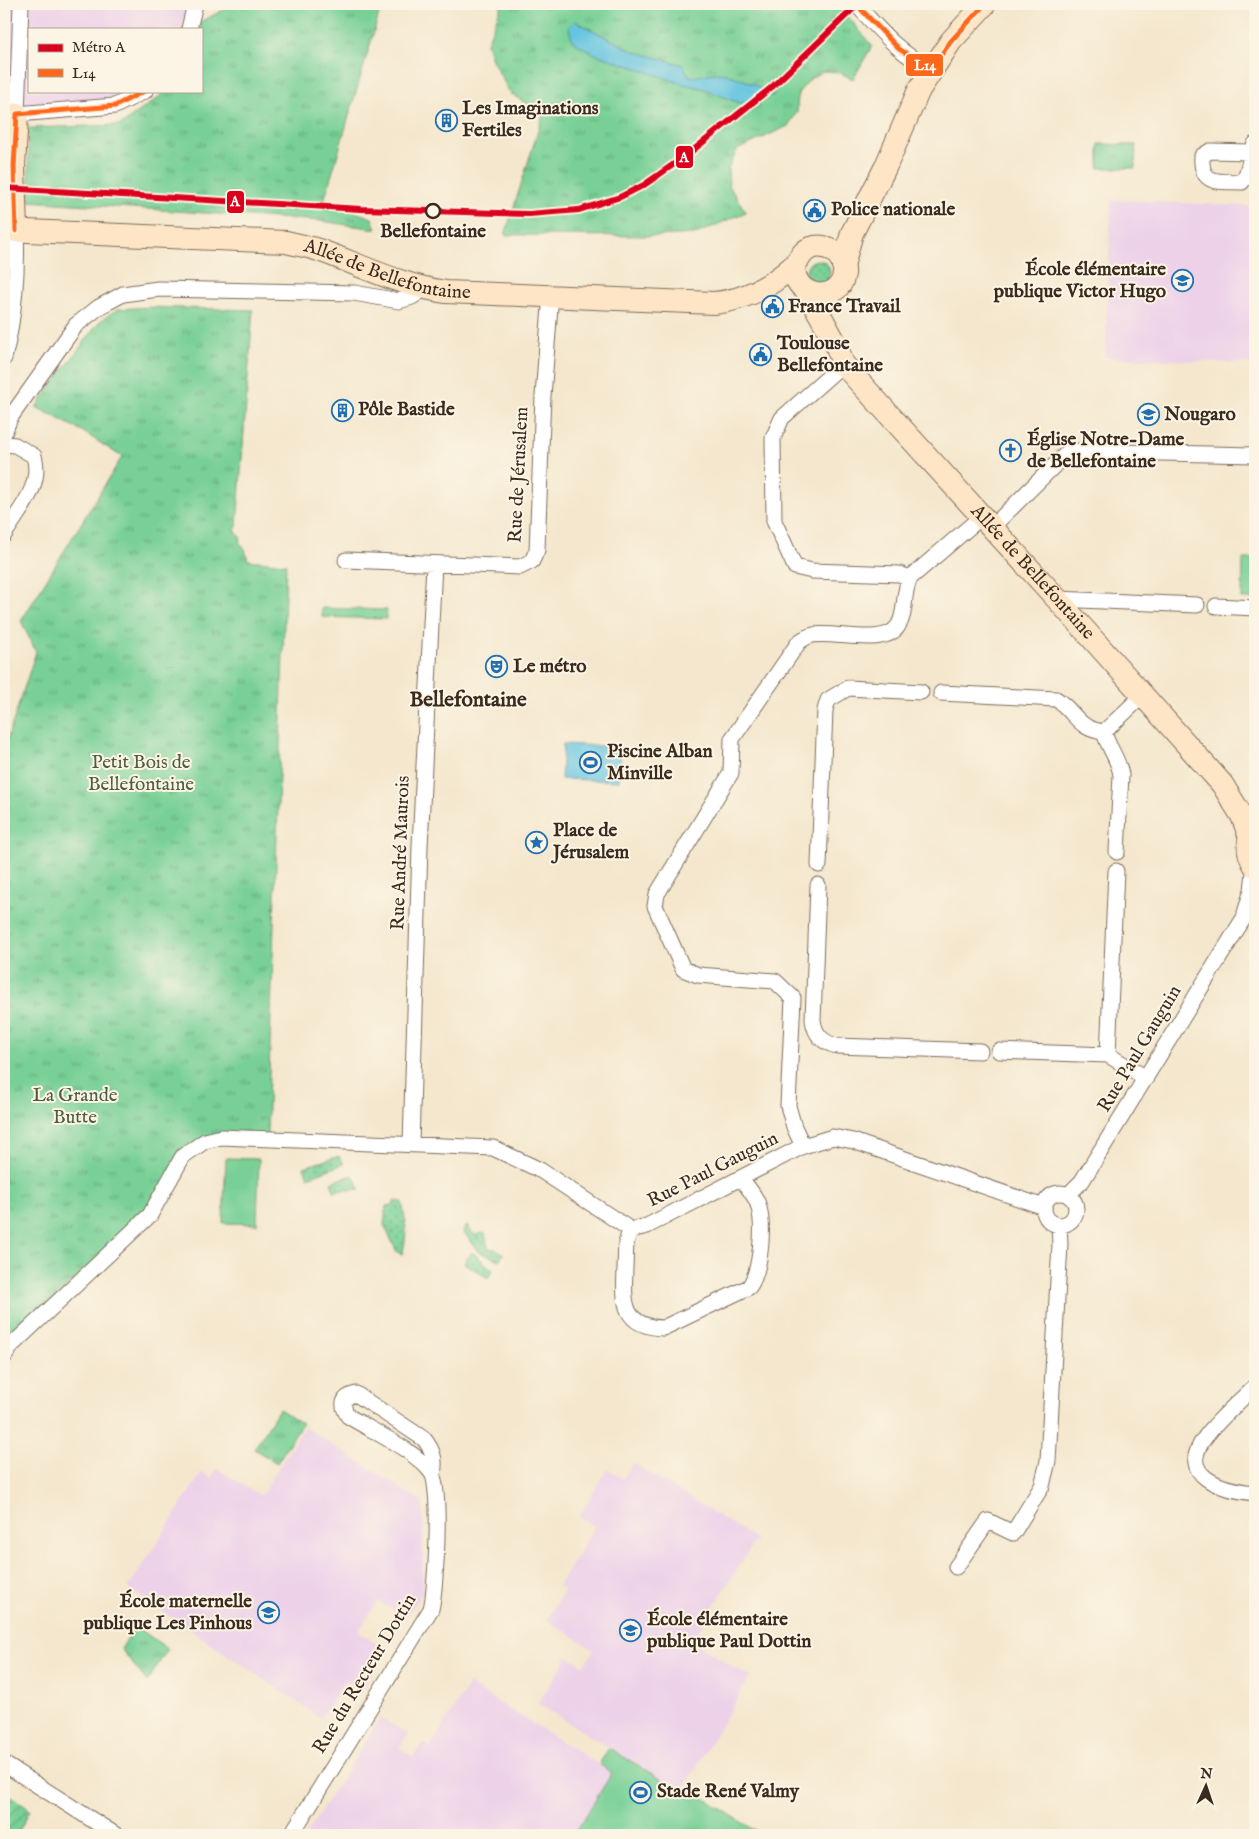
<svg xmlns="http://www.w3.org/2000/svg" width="1259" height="1839" font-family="'IM FELL English',serif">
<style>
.built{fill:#edd1e9}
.grass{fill:url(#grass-dots);stroke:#5a7d5a}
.park{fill:url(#park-tufts);stroke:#5a7d5a}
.garden{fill:url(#garden-furrows);stroke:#5a7d5a}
.pitch{fill:#78d096;stroke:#5a7d5a}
.water{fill:#62c4e0;stroke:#4e777f}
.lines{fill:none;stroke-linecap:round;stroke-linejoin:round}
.street-casing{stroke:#7c6c5b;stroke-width:17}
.secondary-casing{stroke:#7c6c5b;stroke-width:24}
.street{stroke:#fff;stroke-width:15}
.secondary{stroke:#fde5c5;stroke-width:22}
.bus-1-casing{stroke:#fcf5e5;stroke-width:9}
.bus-1{stroke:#ff671b;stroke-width:5}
.metro-1-casing{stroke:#fcf5e5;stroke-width:10}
.metro-1{stroke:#db001b;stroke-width:6}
.stop-dot{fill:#fcf5e5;stroke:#3b2a1e;stroke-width:2.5}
.labels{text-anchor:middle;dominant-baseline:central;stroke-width:4;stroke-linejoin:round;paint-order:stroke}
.poi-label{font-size:19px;font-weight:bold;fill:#3b2a1e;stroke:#fcf5e5;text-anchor:start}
.stop-label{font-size:19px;font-weight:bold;fill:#3b2a1e;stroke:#fcf5e5}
.street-label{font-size:19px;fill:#3b2a1e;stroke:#fcf5e5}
.park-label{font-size:19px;fill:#4d5c42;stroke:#fcf5e5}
.quarter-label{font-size:21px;font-weight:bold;fill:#3b2a1e;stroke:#fcf5e5}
.line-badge{stroke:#fcf5e5;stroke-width:2}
.badge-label{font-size:14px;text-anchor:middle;font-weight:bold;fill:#fff}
</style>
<defs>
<pattern id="grass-dots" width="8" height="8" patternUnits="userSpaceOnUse" patternTransform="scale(1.25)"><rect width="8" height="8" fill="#78d096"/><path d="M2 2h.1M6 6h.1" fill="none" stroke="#64a97a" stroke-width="1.8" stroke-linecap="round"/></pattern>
<pattern id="park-tufts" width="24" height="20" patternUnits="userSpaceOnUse" patternTransform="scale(1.25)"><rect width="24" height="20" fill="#78d096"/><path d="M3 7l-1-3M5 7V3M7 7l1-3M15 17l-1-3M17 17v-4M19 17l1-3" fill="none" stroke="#64a97a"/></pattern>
<pattern id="garden-furrows" width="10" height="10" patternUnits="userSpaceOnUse" patternTransform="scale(1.25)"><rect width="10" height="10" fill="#78d096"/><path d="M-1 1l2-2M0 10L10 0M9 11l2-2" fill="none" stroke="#64a97a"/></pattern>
</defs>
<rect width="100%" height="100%" fill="#fcf5e5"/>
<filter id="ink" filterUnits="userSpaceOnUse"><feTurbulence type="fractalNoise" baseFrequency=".02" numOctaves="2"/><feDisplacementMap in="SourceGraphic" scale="10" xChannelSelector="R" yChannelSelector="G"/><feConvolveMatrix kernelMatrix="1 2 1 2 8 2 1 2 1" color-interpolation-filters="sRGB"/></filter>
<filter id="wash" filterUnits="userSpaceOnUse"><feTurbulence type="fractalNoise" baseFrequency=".0096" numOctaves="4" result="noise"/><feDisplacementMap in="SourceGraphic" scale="20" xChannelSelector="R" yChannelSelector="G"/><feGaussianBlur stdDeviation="1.12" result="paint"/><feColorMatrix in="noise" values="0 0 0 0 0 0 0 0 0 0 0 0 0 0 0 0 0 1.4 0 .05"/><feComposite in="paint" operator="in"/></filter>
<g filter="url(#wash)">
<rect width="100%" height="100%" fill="#f4e7cd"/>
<path class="built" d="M4,4h191l-14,25h-152v62h105l-20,23 -110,10z
M1251,197l4,1v166l-150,-7 6,-157 139,6z
M304,1427l119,75v90l-17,25 -28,-16 -20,31 29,18 -26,41 -16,-11 -24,38 -193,-130 74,-116 9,6 6,-9 44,27z
M633,1463l123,76 -64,102 58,36 -69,115 -143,-88 30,-48 16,10 10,-16 -47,-30 17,-30 -6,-4 37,-59 -16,-10 28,-48 16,10z
M469,1684l143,89 -38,62h-268l74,-117 28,16 -9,14 14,9 10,-14 7,4z"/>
<path class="grass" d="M806 272a12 12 0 1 1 24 0a12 12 0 1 1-24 0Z
M339,1156l5,8 -36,13 -4,-10z
M353,1175l7,14 -26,2 -3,-9z
M394,1201l8,1c4,19 6,33 0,52l-5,-2 -13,-27 2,-19 8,-1z
M467,1226l7,9 11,-2 3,16h7l9,5 -5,6 -21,-9 -15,-20z
M472,1252l21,18 -5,8 -24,-15z"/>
<path class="park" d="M235,4h147l-58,197 48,17 4,11 -55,-8 -292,-20 -1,-73 93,-3 46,-34h34l-1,-69z
M502,4h333l6,4 31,38 -19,33 -15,-7 -14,-1 -13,7 -13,15 -1,19 -9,14 -51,24 -9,19 1,17 17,26 -50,22 -39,2 -152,-1 38,-120 -33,-22 -18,-33 -5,-17z
M1099,144l37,1 -1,23h-36z
M149,307l104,3 -16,216 -2,4 6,9 -2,3 6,7 3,11 38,4 -19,571 -67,5 -48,65 -148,142v-598l32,-97 -15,-31 101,-164 -40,-26 -46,-24 63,-85 18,-13z
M279,1409l23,14 -25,40 -23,-14z
M135,1626l33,23 -21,33 -26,-33z"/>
<path class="garden" d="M4,1790l26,20 -13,25h-13z"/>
<path class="pitch" d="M1243,559h12v40h-13z
M322,608l65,2 -1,9 -64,-2z
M226,1158l33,1 -2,65 -34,-1z
M609,1748l85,51 4,-5 64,41h-188l38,-62 -13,-9z"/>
<path class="water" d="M575,21l58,30 50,14 6,11c9,2 15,-2 24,-3 19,-1 44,13 60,22l-33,8 -39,-15 -18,-4 -88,-30 -23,-13 -3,-13z
M563,744l58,3 -2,34 -58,-2z"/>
</g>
<g filter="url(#ink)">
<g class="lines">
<defs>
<path id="street" d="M856,4c22,24 44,51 75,65
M189,29l6,-25
M17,114l4,-110
M4,115l111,-9 30,-15
M1250,152l-40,-1 -8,5c-2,30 17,25 40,26 9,-11 6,-25 13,-38
M4,358c10,-38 14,-88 12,-127
M843,364l-61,54 -9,20 1,83 21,46 17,4 87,3 11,4
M4,433l6,-15 66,-93 23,-18 24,-13 35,-5 196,4 45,8 13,-4 12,-8
M991,528l78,-77 186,4
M4,535c15,-25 39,-49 30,-79l-19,-11 -11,-1
M346,560l174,7 12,-6 5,-11 6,-154 8,-102
M1057,599l140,6
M1216,606l39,2
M941,693l115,6c20,13 21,30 48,33l38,-36
M1104,732c4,16 15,27 17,43l-4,77
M819,865l6,-155 3,-10 20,-12 73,4
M818,885l-5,135c2,15 10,23 24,26l143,5
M1245,913l7,-23 3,-25
M999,1051l109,4 8,-184
M1108,1055l38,23
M411,1144l9,-298 14,-282
M803,1146l-9,-19 -6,-21 5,-108 -18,-17 -77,-6 -15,-6 -28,-63 2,-12 74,-121 1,-34 67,-97c4,-3 9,-6 14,-7 22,-4 72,12 85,-9 9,-13 4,-33 12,-48l71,-61
M1044 1209a16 16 0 1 1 32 0a16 16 0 1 1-32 0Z
M1068,1195l14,-14 160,-260 13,-17
M631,1230c-7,11 -5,25 -6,38 -1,33 -4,58 38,60l86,-41c12,-16 15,-60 10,-79 -2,-11 -12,-21 -18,-30
M4,1357l8,-12 138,-130 33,-59 22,-15 16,-4 272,11 47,22 91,60 16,-4 156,-80 30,-9 20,4 191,66
M1255,1386c-16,16 -35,32 -49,50 -32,41 18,54 49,57
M956,1567l32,-46 25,12 29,-47 6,-25 12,-217 -1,-19
M4,1764l112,71
M291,1835l140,-226c5,-19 11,-124 0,-137 -15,-21 -59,-41 -83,-56 -7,-11 -6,-19 8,-22l68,45c9,11 12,21 9,35"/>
<g id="secondary">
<path id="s1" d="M4,230l282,12c12,3 26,5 38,10 41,15 78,34 122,40l268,11c30,-3 56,-16 79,-37 7,-6 8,-15 18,-18 17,-6 35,8 33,26 -5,33 -55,23 -49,-10"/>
<path d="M16,231l-2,-64 3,-53"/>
<path d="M843,266l9,-33 33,-65 34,-78 32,-49 34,-37"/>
<path id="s2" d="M808,293l28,51 7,20 214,235 165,185 20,32 8,21"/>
<path d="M1255,828c-9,12 -8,25 0,38"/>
</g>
</defs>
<use href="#street" class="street-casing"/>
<use href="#secondary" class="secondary-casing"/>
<use href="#street" class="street"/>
<use href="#secondary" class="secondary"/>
<defs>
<path id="bus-1" d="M856,4l43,45 32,20 20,-28 34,-37
M17,114l98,-8 29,-15
M16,231l-2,-64 3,-53"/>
</defs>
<use href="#bus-1" class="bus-1-casing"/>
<use href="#bus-1" class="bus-1"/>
<defs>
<path id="metro-1" d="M4,188l357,21 168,5 50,-4 41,-13 24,-12 43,-30 85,-68 86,-83"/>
</defs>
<use href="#metro-1" class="metro-1-casing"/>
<use href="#metro-1" class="metro-1"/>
</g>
</g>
<defs>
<symbol id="building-ring" viewBox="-11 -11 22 22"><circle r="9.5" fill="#fcf5e5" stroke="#1f6fb2" stroke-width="1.5"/><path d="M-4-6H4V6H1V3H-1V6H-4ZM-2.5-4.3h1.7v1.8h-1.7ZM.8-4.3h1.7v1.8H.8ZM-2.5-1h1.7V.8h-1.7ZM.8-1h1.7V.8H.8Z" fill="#1f6fb2"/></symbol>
<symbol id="civic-ring" viewBox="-11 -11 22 22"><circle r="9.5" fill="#fcf5e5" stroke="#1f6fb2" stroke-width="1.5"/><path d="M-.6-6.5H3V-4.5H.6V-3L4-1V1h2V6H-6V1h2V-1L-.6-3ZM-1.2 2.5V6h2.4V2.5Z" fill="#1f6fb2"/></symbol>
<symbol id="school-ring" viewBox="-11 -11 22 22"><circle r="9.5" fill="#fcf5e5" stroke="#1f6fb2" stroke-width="1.5"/><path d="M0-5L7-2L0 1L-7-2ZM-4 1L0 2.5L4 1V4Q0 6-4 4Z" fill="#1f6fb2"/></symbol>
<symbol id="church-ring" viewBox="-11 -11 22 22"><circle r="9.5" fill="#fcf5e5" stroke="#1f6fb2" stroke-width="1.5"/><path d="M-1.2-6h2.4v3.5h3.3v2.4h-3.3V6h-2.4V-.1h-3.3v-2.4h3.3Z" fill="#1f6fb2"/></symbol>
<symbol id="theatre-ring" viewBox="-11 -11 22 22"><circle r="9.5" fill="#fcf5e5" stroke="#1f6fb2" stroke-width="1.5"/><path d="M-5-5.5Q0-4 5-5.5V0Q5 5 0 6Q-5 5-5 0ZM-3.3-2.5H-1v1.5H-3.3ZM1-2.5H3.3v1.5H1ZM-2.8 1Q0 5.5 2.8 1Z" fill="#1f6fb2"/></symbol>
<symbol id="stadium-ring" viewBox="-11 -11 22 22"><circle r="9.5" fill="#fcf5e5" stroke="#1f6fb2" stroke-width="1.5"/><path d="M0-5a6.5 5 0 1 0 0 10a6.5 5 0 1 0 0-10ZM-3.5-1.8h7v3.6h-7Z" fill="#1f6fb2"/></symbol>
<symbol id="sight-ring" viewBox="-11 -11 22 22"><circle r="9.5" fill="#fcf5e5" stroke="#1f6fb2" stroke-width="1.5"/><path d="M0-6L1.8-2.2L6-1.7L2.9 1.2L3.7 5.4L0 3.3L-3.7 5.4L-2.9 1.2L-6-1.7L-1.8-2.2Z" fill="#1f6fb2"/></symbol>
</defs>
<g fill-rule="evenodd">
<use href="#building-ring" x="434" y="108" width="25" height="25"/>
<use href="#civic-ring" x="802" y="198" width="25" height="25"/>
<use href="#school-ring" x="1170" y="268" width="25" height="25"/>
<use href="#civic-ring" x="760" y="294" width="25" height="25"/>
<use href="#civic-ring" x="748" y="342" width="25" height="25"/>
<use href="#building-ring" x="330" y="398" width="25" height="25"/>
<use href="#school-ring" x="1136" y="402" width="25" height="25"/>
<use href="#church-ring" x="998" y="438" width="25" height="25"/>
<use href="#theatre-ring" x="484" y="654" width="25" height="25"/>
<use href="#stadium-ring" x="578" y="750" width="25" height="25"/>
<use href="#sight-ring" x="524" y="830" width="25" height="25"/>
<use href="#school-ring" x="256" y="1600" width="25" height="25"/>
<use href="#school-ring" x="618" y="1618" width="25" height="25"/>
<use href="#stadium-ring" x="628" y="1780" width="25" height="25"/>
</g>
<circle class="stop-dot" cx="433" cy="211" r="7"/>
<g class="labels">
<g class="poi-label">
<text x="462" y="109">Les Imaginations<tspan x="462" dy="22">Fertiles</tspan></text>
<text x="831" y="210">Police nationale</text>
<text x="1166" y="270" text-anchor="end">École élémentaire<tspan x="1166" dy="22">publique Victor Hugo</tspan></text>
<text x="788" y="307">France Travail</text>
<text x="777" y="344">Toulouse<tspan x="777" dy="22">Bellefontaine</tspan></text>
<text x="358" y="410">Pôle Bastide</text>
<text x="1164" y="415">Nougaro</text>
<text x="1027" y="440">Église Notre-Dame<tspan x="1027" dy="22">de Bellefontaine</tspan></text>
<text x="513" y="667">Le métro</text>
<text x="607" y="752">Piscine Alban<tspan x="607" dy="22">Minville</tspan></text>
<text x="553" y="831">Place de<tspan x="553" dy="22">Jérusalem</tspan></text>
<text x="252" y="1602" text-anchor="end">École maternelle<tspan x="252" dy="22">publique Les Pinhous</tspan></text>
<text x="647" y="1620">École élémentaire<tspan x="647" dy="22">publique Paul Dottin</tspan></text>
<text x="657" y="1792">Stade René Valmy</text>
</g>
<g class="stop-label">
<text x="433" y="232">Bellefontaine</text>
</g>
<g class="street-label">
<text stroke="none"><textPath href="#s1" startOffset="388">Allée de Bellefontaine</textPath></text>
<text transform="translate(519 475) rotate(-87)">Rue de Jérusalem</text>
<text stroke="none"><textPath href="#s2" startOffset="361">Allée de Bellefontaine</textPath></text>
<text transform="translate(401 853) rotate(-88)">Rue André Maurois</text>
<text transform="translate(1140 1049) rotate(-59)">Rue Paul Gauguin</text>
<text transform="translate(713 1170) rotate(-27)">Rue Paul Gauguin</text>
<text transform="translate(365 1674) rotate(-59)">Rue du Recteur Dottin</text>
</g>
<g class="park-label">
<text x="141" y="763">Petit Bois de<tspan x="141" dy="22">Bellefontaine</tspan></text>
<text x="75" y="1096">La Grande<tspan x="75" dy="22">Butte</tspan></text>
</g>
<g class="quarter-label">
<text x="468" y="700">Bellefontaine</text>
</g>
</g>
<g class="line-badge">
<rect x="905" y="53" width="39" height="24" rx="5" fill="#ff671b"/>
<rect x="675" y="145" width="19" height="24" rx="5" fill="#db001b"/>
<rect x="226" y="190" width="19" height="24" rx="5" fill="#db001b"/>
</g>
<g class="badge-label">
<text x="925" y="70">L14</text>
<text x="684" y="162">A</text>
<text x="235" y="206">A</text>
</g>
<rect width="1259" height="1839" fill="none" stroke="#fcf5e5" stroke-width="20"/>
<rect x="28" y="28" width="175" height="65" fill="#fcf5e5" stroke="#afa495"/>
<rect x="38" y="44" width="25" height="8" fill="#db001b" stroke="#afa495"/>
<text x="72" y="52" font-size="15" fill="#3b2a1e">Métro A</text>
<rect x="38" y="69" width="25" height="8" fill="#ff671b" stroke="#afa495"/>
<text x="72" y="78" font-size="15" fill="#3b2a1e">L14</text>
<g transform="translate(1206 1786) rotate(3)" stroke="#fcf5e5" stroke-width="4" paint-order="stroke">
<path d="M0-4L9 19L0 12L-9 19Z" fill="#3b2a1e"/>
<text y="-8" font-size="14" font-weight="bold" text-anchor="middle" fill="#3b2a1e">N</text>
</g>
</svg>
